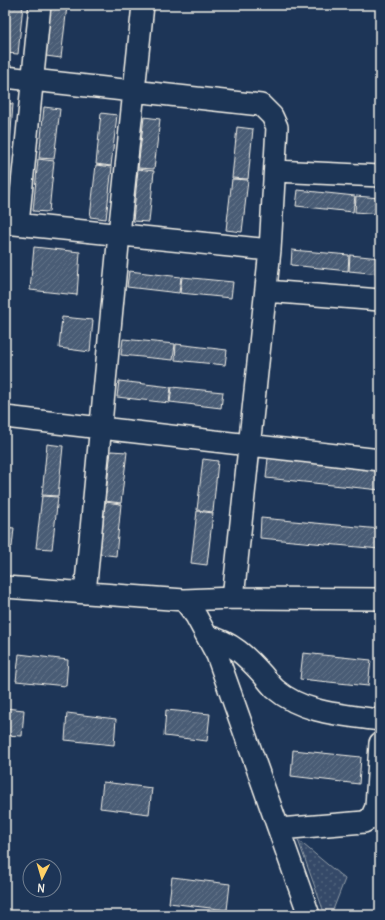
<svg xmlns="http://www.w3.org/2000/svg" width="385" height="920" font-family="Delius,sans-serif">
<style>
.park{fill:url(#park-dots);stroke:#949ea8}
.building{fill:url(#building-hatch);stroke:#f4f1e8}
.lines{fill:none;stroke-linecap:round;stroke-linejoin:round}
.minor-casing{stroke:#f4f1e8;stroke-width:24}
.minor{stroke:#1d3557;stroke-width:21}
</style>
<defs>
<pattern id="park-dots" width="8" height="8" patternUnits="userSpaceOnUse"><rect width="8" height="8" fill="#354a67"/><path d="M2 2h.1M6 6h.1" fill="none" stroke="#53657d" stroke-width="1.8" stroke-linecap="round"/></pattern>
<pattern id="building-hatch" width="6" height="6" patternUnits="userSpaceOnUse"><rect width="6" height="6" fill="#485b74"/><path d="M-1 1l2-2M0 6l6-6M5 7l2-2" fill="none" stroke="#637388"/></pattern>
</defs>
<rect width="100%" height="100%" fill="#1d3557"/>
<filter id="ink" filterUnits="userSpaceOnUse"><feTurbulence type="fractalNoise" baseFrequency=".025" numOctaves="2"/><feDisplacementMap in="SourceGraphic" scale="8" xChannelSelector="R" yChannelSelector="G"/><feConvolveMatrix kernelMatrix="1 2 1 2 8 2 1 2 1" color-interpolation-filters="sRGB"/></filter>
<g filter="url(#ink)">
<path class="park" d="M298,840l47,39 -14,36h-6z"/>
<path class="building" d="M7,5h16l-5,49 -13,-1z
M51,5l16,1 -6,52 -15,-2z
M5,103l8,1 -3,40 -5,-1z
M44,107l16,2 -6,50 -15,-1z
M101,113l16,2 -6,51 -15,-2z
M144,117l16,2 -6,50 -16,-1z
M237,127l16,2 -5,50 -16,-1z
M5,144l5,1 -5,41z
M38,159l16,2 -5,51 -16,-1z
M96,165l16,2 -6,52 -16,-2z
M138,169l16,2 -5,51 -16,-1z
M232,179l16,1 -6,52 -16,-2z
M298,190l57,6 -2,16 -57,-6z
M356,196l24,2v16l-25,-2z
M34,247l46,5 -3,43 -47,-5z
M292,250l57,5 -1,16 -57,-6z
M350,255l30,3v16l-31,-3z
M129,271l52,6 -2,16 -52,-6z
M182,277l51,5 -2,16 -51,-5z
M62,317l31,3 -3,32 -31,-4z
M123,339l52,5 -2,16 -52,-5z
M176,344l51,6 -2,15 -50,-5z
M119,381l52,6 -2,16 -52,-6z
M172,387l51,5 -2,16 -51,-6z
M47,444l16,2 -5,50 -16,-1z
M111,451l16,1 -6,51 -16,-2z
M268,458l112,11v21l-114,-12z
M203,459l15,2 -5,51 -16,-2z
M42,496l16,1 -6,52 -16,-1z
M105,502l16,2 -5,52 -16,-2z
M197,511l16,2 -6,52 -16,-2z
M261,518l119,11v20l-120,-11z
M5,527l9,1 -2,19h-7z
M303,653l68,7 -3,26 -68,-7z
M19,654l49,6 -2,26 -50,-5z
M5,708l19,2 -2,26 -17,-1z
M166,710l44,4 -3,27 -43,-5z
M67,713l49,6 -2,26 -49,-5z
M293,750l68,7 -2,27 -68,-8z
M103,782l49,6 -3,26 -49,-6z
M172,877l58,7 -3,26 -58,-7z"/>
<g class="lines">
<defs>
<path id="minor" d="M5,77l256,28 11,11 5,11 -7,123 -37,348
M275,171l105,5
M5,223l265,27
M18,224l22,-219
M266,291l114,9
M5,417l375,43
M5,587l179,13 12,16 21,39 92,260
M85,593l34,-359 24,-229
M184,600l49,-2 147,1
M207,636c25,6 39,20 56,39 4,5 8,10 12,14 29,25 70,26 105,31
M279,829l85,-7 7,-4 5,-11 4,-64"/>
</defs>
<use href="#minor" class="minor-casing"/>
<use href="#minor" class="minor"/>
</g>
</g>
<rect width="385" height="920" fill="none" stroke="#1d3557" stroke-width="20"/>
<rect x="10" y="10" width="365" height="900" fill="none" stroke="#f4f1e8" stroke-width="1.5" filter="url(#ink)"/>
<g transform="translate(42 878) rotate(185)"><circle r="19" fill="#1d3557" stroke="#738091"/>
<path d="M0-3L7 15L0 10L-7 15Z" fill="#ffd166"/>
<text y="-6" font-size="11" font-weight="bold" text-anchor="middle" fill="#f4f1e8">N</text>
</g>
</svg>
